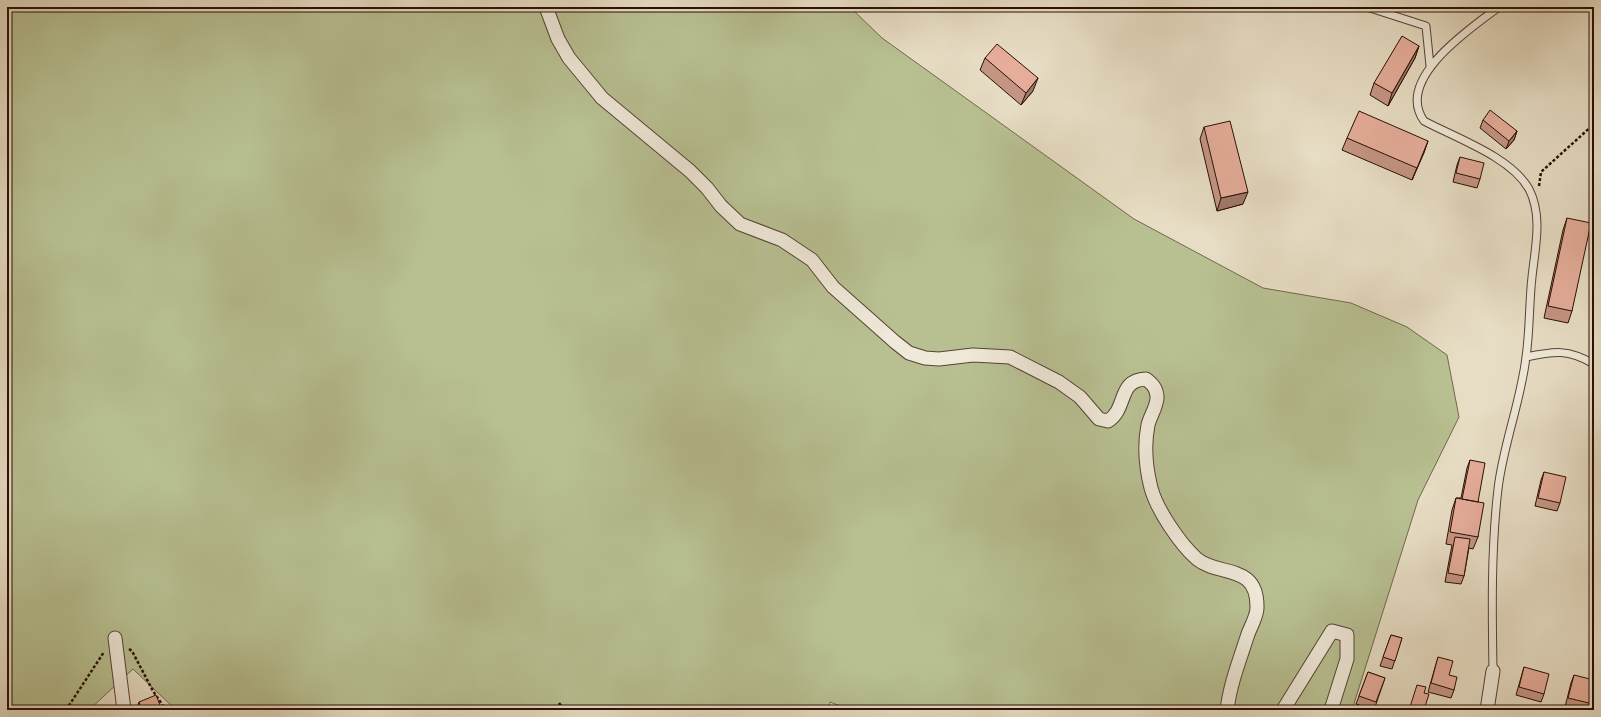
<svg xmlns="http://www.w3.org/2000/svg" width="1601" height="717" font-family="'IM FELL DW Pica',serif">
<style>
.green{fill:#b8c092;stroke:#71684c}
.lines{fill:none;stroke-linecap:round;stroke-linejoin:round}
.service-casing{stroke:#594235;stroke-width:9}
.minor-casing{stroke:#594235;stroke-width:15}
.path{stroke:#2a0f05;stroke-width:2.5;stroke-dasharray:3 2;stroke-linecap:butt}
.service{stroke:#efe9d9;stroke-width:7}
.minor{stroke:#efe9d9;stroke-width:13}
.wall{fill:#c59584;stroke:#2a0f05}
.shaded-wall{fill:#a0796c;stroke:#2a0f05}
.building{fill:#e5ad9a;stroke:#2a0f05}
</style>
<rect width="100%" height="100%" fill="#e7ddc4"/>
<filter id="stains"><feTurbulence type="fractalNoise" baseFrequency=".005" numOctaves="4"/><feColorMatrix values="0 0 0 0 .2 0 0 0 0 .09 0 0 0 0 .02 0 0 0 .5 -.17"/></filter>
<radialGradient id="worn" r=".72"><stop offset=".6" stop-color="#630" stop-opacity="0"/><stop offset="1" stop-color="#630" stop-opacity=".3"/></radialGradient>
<path class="green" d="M7,7h843l32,31 252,181 129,69 88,15 56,24 40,28 12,62 -41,83 -66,210h-501l-21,-8 -1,8h-653l-43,-41 -44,41h-82z"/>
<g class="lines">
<defs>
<path id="service" d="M1367,7l59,19 4,40
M1526,357c29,-6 42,-8 68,7
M1493,671c-1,-61 -2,-122 5,-182 5,-44 23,-88 28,-132 4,-27 3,-54 6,-80 3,-29 11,-61 -3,-88 -18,-32 -73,-51 -105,-68 -30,-42 47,-93 75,-114"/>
<path id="minor" d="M546,7l12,32 11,19 33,40 88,73 17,17 14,18 19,18 42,16 30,20 21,27 62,55 14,11 16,5 14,1 34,-4 37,2 49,25 21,15 19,22 9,2c20,-13 9,-41 38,-42 6,5 10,8 11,17 1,9 -7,20 -9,29 -4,20 -2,43 3,63 6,22 29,56 46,71 22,18 61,4 60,49 0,8 -6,18 -9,26 -8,25 -18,50 -21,76
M115,638l9,72
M1283,710l49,-79 15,4v24l-16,51
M1487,710l6,-39"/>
</defs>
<use href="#service" class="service-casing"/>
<use href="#minor" class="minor-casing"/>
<path class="path" d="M1539,186l2,-14 53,-48
M129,649l3,2 21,40 13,19
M559,703l5,7
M66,710l38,-58"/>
<use href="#service" class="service"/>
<use href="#minor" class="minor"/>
</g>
<path class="wall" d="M1419,46l-4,12 -27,48 -18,-11 4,-12z
M985,58l48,33 -12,14 -41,-35z
M1483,120l34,11 -3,9 -8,9 -26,-21z
M1204,127l39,77 -26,7 -17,-72z
M1347,138l81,3 -16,39 -70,-30z
M1460,157l20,22 -3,9 -24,-6 4,-17z
M1567,218l5,93 -4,12 -24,-5 19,-88z
M1470,460l8,42v35l-5,12 -4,-1 -5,28 -3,8 -16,-2 7,-37 -6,-1 6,-34 4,-12h5l6,-30z
M1544,472l16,31 -3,8 -22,-5 6,-26z
M1391,635l11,3 -10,31 -12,-3z
M1438,657l11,18 5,15 -3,8 -23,-6z
M1524,667l20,27 -3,8 -25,-7z
M1368,672l17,6 -11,32 -18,-6z
M1574,675l19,29 -2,6h-12l-14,-3 6,-24z
M139,702l23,8h-26z"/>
<path class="shaded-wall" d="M1419,46l-4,12 -27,48 4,-13z
M1038,78l-5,13 -12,14 5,-12z
M1517,131l-3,9 -8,9 3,-8z
M1428,141l-4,12 -12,27 5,-12z
M1248,192l-5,12 -26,7 4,-13z"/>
<path class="building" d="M1402,36l17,10 -27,47 -18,-10z
M997,44l41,34 -12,15 -41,-35z
M1490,110l27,21 -8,10 -26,-21z
M1359,111l69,30 -11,27 -70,-30z
M1230,121l18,71 -27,6 -17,-71z
M1460,157l24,6 -4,16 -24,-6z
M1567,218l24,5 -19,88 -24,-5z
M1470,460l15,3 -7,39 -16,-3z
M1544,472l22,5 -6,26 -22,-5z
M1456,498l28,5 -6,34 -28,-5z
M1455,537l15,2 -6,37 -16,-3z
M1391,635l11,3 -7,23 -12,-4z
M1438,657l15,4 -4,14 8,2 -3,13 -23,-7z
M1524,667l25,7 -5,20 -25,-7z
M1368,672l17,6 -9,24 -17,-6z
M1574,675l20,5v22l-1,2 -25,-6z
M1417,685l9,2 -2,6 5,1 -5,16h-15z
M156,695l6,15h-20l-3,-8z"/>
<rect width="1601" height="717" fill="none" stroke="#e7ddc4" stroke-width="24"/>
<rect x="8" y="8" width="1585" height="701" fill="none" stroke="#2a0f05" stroke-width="2"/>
<rect x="12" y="12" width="1577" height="693" fill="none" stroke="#2a0f05"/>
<rect width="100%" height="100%" filter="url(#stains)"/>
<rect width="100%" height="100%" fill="url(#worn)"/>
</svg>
